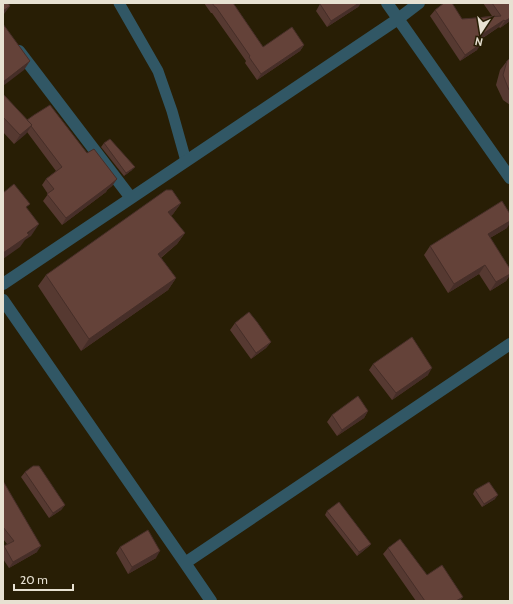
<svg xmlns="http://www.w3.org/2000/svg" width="513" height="604" font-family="Cabin,sans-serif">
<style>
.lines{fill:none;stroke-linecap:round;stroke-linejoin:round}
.lane{stroke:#315765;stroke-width:11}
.street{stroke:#315765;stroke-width:12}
.wall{fill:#563931}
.shaded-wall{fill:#462e28}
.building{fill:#644239;stroke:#462e28}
</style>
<rect width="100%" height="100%" fill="#281e05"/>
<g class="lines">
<path class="lane" d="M119,3l39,68 14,40 14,50"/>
<path class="street" d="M387,3l123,175
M19,51l112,147
M3,284l395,-265 21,-16
M3,300l182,263 26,38
M185,563l325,-219"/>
</g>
<path class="wall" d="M204,3h29l30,44 41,-2 -4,6 -43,29 -12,-17 1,-2 -34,-48h-1z
M322,3h39l-3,4 -31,20 -11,-16 4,-7z
M483,3h27v18l-10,7 -1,-1 -19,13 -3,10 -17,11 -30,-45 5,-6 27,9 30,-3z
M510,58v47l-7,-5 -7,-15 4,-15 7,-9z
M3,94l24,26 60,33 30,26 -5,7 -5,4 -1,2 -44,33 -19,-24 5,-7 -6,-9 4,-6 10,-8 -29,-39 -13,12 -11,-12z
M104,143l28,27 -8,6 -23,-29z
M181,203l-8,11 -2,2 14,17 -8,11 -16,14 15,20 -8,12 -87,61 -43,-65 8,-11z
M507,228l-17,10 20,31v6l-4,6 -16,10 -11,-17 -31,19 -24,-38 6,-9z
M235,323l36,19 -5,6 -15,11 -21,-29z
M373,364l55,11 -36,25 -23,-30z
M368,411l-4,7 -27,18 -10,-14 5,-7z
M25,472l40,33 -4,5 -12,8 -28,-41z
M3,481l34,71 -28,16 -6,-9v-11l4,-4 -4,-5z
M475,490l20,9 -13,8 -9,-13z
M327,511l44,33 -3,3 -11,9 -32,-41z
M120,547l36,11 -28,16 -12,-21z
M388,548l72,53h-44l-33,-47z"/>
<path class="shaded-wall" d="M359,3h2l-3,4 -31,20 4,-6z
M10,6l-6,8 -1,1v-4z
M510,18v3l-10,7 5,-7z
M504,20l-5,7 -26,17 5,-7z
M482,43l-5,7 -17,11 5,-6z
M304,45l-4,6 -43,29 4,-6z
M30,61l-6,9 -21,16v-4z
M32,125l-6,9 -12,10 6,-9z
M135,167l-3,3 -8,6 2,-3z
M117,179l-5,7 -5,4 -1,2 -44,33 4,-7z
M181,203l-8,11 -13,9 8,-11z
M510,221v2l-3,5 -26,15 7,-9z
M39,224l-8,12 -6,4 -5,7 -17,12v-6z
M185,233l-8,11 -27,22 8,-12z
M485,265l-6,9 -31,19 6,-9z
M510,274v1l-4,6 -16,10 6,-9z
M176,278l-8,12 -87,61 8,-12z
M271,342l-5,6 -15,11 5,-6z
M432,368l-4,7 -36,25 4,-7z
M368,411l-4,7 -27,18 5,-6z
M498,495l-3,4 -13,8 2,-3z
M65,505l-4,5 -12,8 4,-5z
M371,544l-3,3 -11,9 2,-4z
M41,546l-4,6 -28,16 4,-6z
M160,551l-4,7 -28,16 4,-7z
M463,597l-3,4h-4z"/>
<path class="building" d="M3,3h5l2,3 -7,5z
M212,3h21l30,44 29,-20 12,18 -43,29 -12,-17 1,-1 -34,-49h-1z
M322,3h37l-28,18 -11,-17z
M444,3h8l10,16 39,-3 -9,-13h18v15l-5,3 -1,-1 -26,17 4,6 -17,12 -30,-45z
M3,24l27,37 -27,21z
M510,58v33l-1,-1 -6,-15 4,-14z
M3,94l29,31 -12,10 -17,-18z
M50,105l37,48 7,-4 23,30 -7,6 -44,33 -19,-24 7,-5 -8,-10 16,-12 -31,-41 1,-1 -5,-5 7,-5z
M110,139l25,28 -9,6 -22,-30z
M14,184l16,20 -4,3 13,17 -12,9 2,2 -26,18v-60z
M166,190h6l9,13 -13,9 17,21 -27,21 18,24 -87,61 -43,-64z
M502,201l8,13v7l-22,13 22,35v5l-14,8 -11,-17 -31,19 -24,-38z
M249,312l8,10 14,20 -15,11 -21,-30z
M412,337l20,31 -36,25 -23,-29z
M358,396l10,15 -26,19 -10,-15z
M33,466h6l26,39 -12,8 -28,-41z
M3,481l38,65 -28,16 -9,-16 10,-5 -11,-14z
M489,482l9,13 -14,9 -9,-14z
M339,502l32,42 -12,8 -32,-41z
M148,530l12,21 -28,16 -12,-20z
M400,539l27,36 15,-10 21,32 -7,4h-31l-37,-53z"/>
<rect width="513" height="604" fill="none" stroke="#e7e1d2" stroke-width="8"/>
<g transform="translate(481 32) rotate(192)" stroke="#281e05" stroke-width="3" paint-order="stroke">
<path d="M0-3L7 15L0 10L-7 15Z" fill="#e7e1d2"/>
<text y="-6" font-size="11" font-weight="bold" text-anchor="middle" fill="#e7e1d2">N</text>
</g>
<path d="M14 584v6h59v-6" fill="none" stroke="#e7e1d2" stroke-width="2"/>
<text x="20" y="584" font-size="12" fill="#e7e1d2" stroke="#281e05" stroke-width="3" paint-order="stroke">20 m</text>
</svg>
